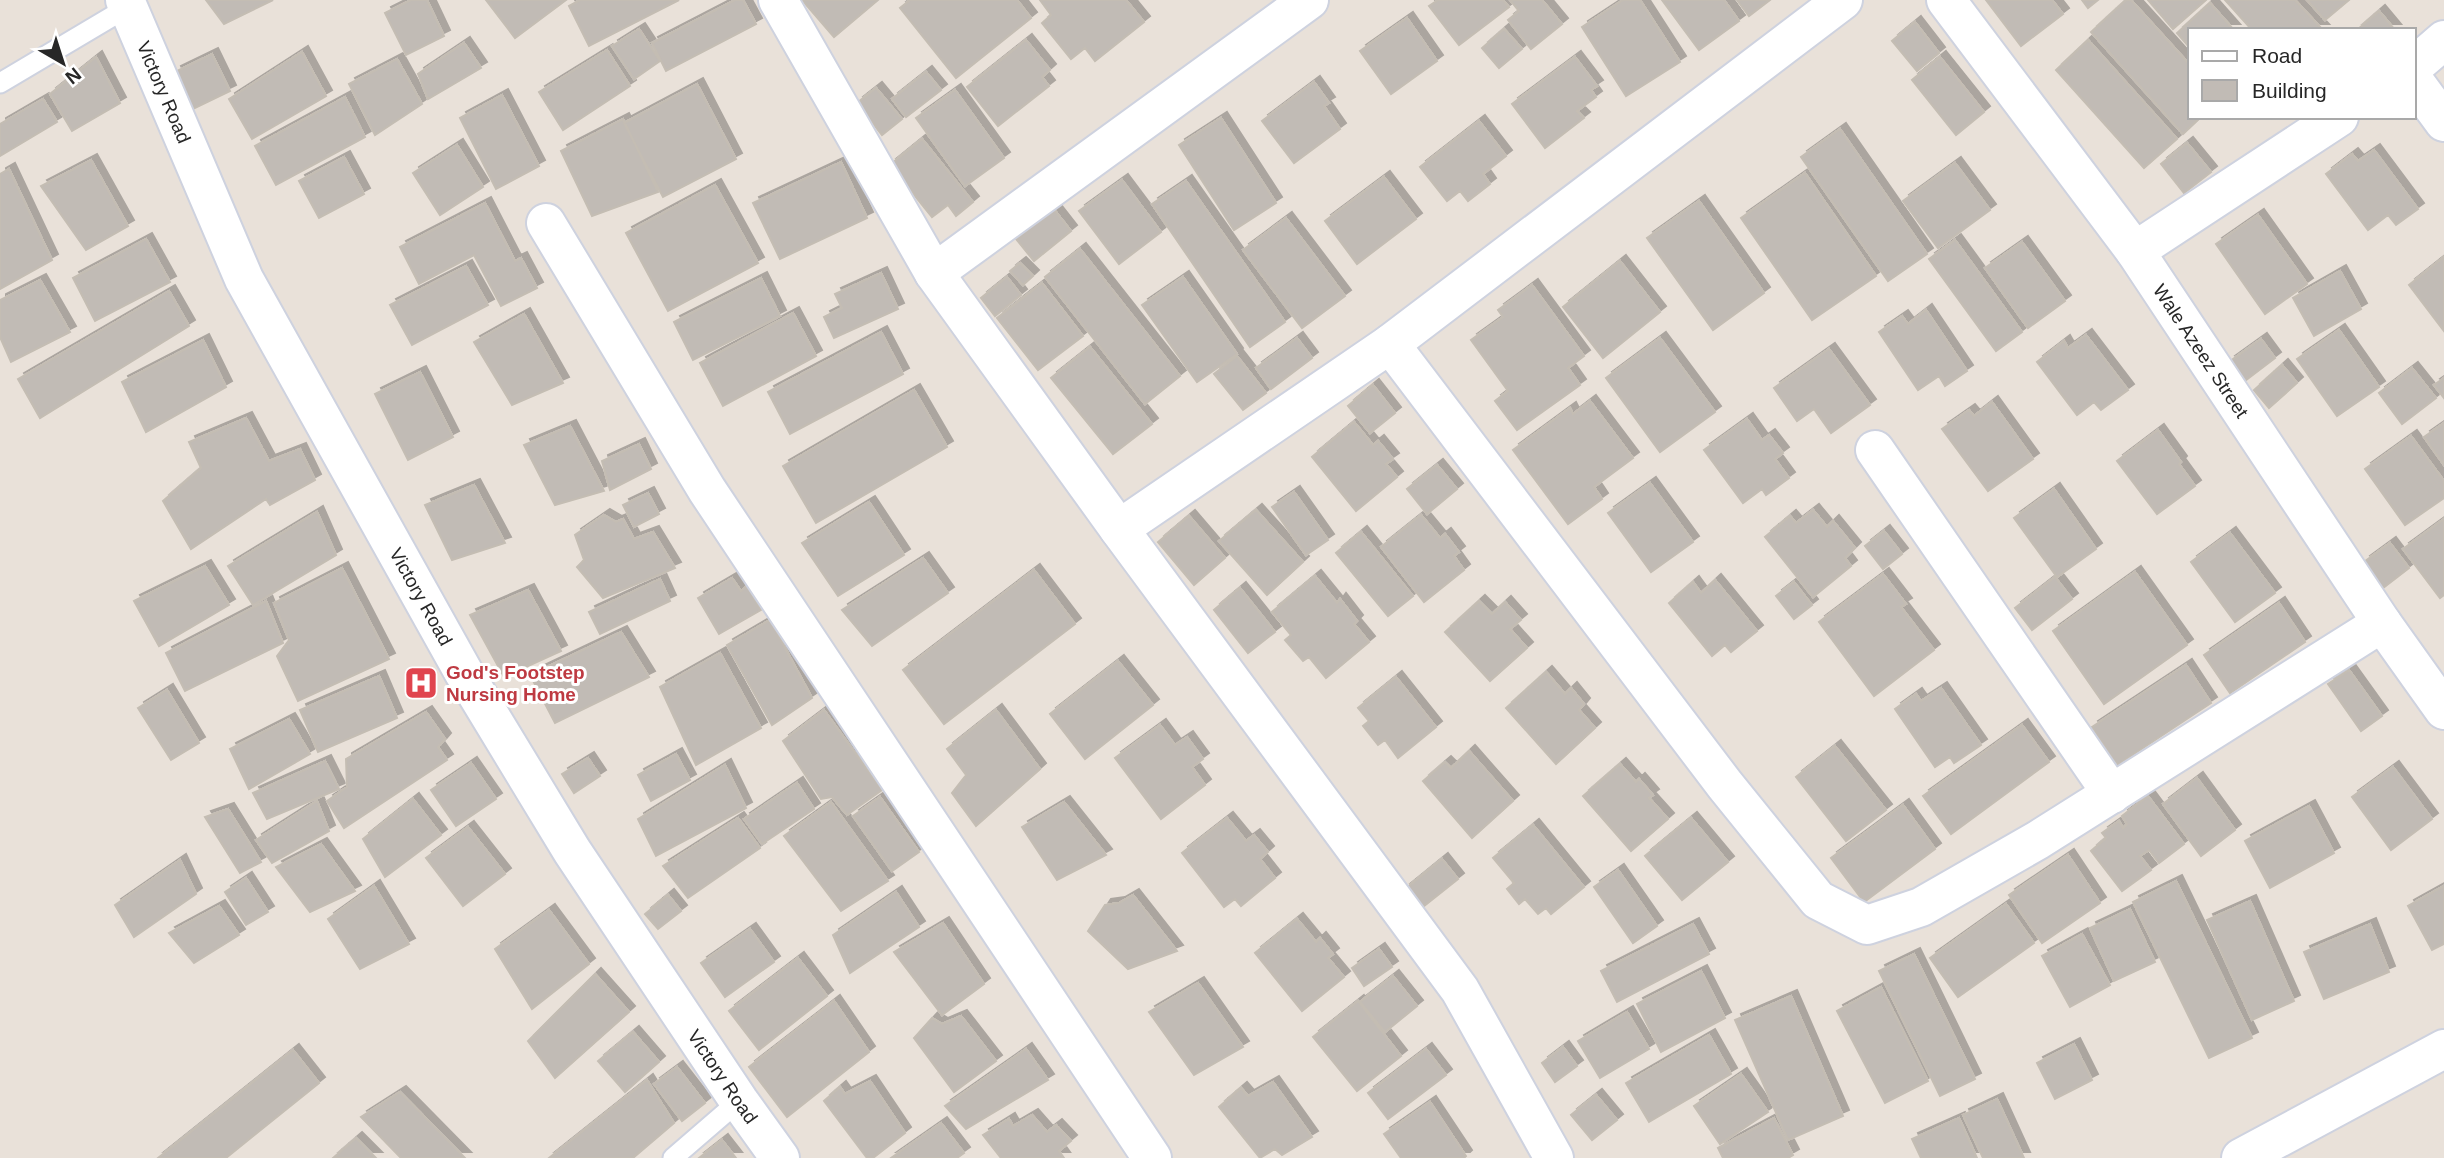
<svg xmlns="http://www.w3.org/2000/svg" width="2444" height="1158" font-family="Arial,sans-serif">
<style>
.building{fill:#c1bbb5;stroke:#c4bdb3;stroke-width:2;filter:url(#shadow)}
.lines{fill:none;stroke-linecap:round;stroke-linejoin:round}
.service-casing{stroke:#ced2df;stroke-width:23}
.minor-casing{stroke:#ced2df;stroke-width:42}
.service{stroke:#fff;stroke-width:19}
.minor{stroke:#fff;stroke-width:38}
.labels{text-anchor:middle;dominant-baseline:central;stroke-width:6;stroke-linejoin:round;paint-order:stroke}
.street-label{font-size:19px;fill:#272727;stroke:#fff}
.health-label{font-size:19px;font-weight:bold;fill:#be3a42;stroke:#fff;text-anchor:start}
</style>
<defs>
<filter id="shadow"><feDropShadow dx="6" dy="-6" stdDeviation="0" flood-color="#0004"/></filter>
</defs>
<rect width="100%" height="100%" fill="#e9e1d9"/>
<path class="building" d="M206,0h67l-49,24z
M411,0h16l17,36 -38,19 -21,-42z
M486,0h80l-51,38z
M580,0h99l-90,46 -20,-40z
M735,0h8l13,24 -90,47 -14,-28z
M802,0h76l-44,37z
M910,0h107l14,18 -75,60 -56,-70z
M1126,0l18,22 -49,39 -10,-13 -14,11 -29,-36 9,-8 -11,-15z
M1438,0h65l6,7 -50,38 -30,-39z
M1510,0h32l20,24 -31,25 -23,-29 11,-9z
M1623,0h17l40,62 -54,34 -44,-69z
M1662,0h62l15,21 -40,29z
M1737,0h33l-21,16z
M1986,0h66l11,14 -42,32z
M2082,0h16l-10,8z
M2126,0h5l59,65v52h11l-18,17 -92,-102z
M2148,0h58l-33,29z
M2225,0h70l28,30h-71z
M2307,0h42l-24,20z
M2210,3l24,27h-44v18l-13,-15z
M2379,11l16,19h-38z
M1407,18l30,43 -46,33 -31,-43z
M1915,22l24,31 -22,18 -25,-30z
M639,29l21,32 -26,18 -22,-33z
M1504,29l18,20 -23,19 -17,-20z
M1026,40l24,30 -8,7 7,9 -51,40 -31,-39z
M2088,40l89,99 -33,29 -88,-98z
M464,43l17,25 -53,31 -10,-25z
M607,50l23,36 -67,44 -24,-38z
M302,52l24,44 -74,43 -23,-40z
M212,54l18,37 -37,18 -18,-37z
M96,57l24,46 -48,28 -22,-37z
M1575,57l22,29 -6,4 5,7 -19,14 7,7 -39,30 -33,-44z
M1940,57l44,55 -28,23 -44,-55z
M397,59l25,45 -47,31 -26,-51z
M926,72l15,18 -35,27 -14,-18z
M1314,82l15,21 -5,3 16,23 -46,34 -32,-42z
M697,84l39,75 -73,38 -39,-74z
M876,88l26,31 -20,16 -25,-32z
M955,90l49,68 -39,28 -49,-68z
M502,95l37,71 -43,23 -36,-71z
M345,97l20,40 -89,48 -21,-39z
M43,99l14,23 -57,34v-32z
M1221,118l55,85 -42,27 -55,-85z
M623,119l35,73 -66,24 -31,-65z
M1479,121l27,35 -23,18 7,10 -22,17 -8,-10 -13,10 -27,-34z
M1840,129l87,125 -39,27 -87,-124z
M922,139l51,63 -17,14 -8,-11 -16,12 -42,-52z
M2187,143l24,29 -27,21 -23,-29z
M457,145l26,42 -43,28 -27,-42z
M2374,150l44,59 -22,16 -8,-10 -20,15 -42,-56 26,-20 6,7z
M344,157l20,37 -45,24 -20,-37z
M91,160l37,66 -42,24 -45,-64z
M841,162l26,56 -87,41 -27,-56z
M1955,163l35,47 -52,38 -35,-47z
M9,169l43,91 -52,29v-115z
M1805,173l71,103 -64,44 -71,-102z
M1384,177l32,42 -59,45 -32,-43z
M1122,180l39,52 -42,32 -40,-53z
M1186,181l99,141 -35,25 -98,-143z
M715,185l43,78 -90,48 -42,-78z
M1699,201l65,92 -51,37 -66,-92z
M485,203l30,58 6,-3 16,30 -36,18 -27,-51 -55,29 -19,-37z
M1053,208l18,23 -37,30 -18,-22z
M2258,215l49,69 -42,30 -49,-70z
M1286,218l59,78 -43,32 -59,-78z
M146,239l24,43 -75,39 -22,-43z
M1955,240l67,92 -26,19 -67,-92z
M2022,242l43,59 -37,27 -43,-60z
M1080,249l100,127 -35,28 -100,-127z
M2444,257v74l-35,-46z
M1620,261l40,51 -57,46 -40,-51z
M1020,263l13,13 -10,9 -13,-14z
M466,266l22,39 -76,40 -22,-40z
M2340,271l21,38 -47,27 -21,-38z
M881,273l17,36 -64,29 -10,-21 18,-9 -7,-14z
M1007,277l14,18 -26,21 -14,-18z
M1183,277l54,77 -40,28 -55,-77z
M761,278l19,38 -87,44 -19,-38z
M40,280l30,52 -59,30 -11,-25v-37z
M1042,283l41,53 -45,34 -41,-52z
M1532,285l52,71 -16,12 12,17 -63,45 -22,-29 13,-10 -37,-51 32,-23 -5,-7z
M169,291l20,35 -149,92 -22,-39z
M1926,310l41,61 -22,15 -6,-10 -21,14 -39,-58 23,-16 6,8z
M793,313l23,43 -93,50 -23,-43z
M524,314l39,69 -51,22 -38,-63z
M2339,330l40,57 -42,29 -40,-57z
M881,332l22,42 -113,60 -22,-42z
M2086,335l42,55 -27,20 -7,-8 -17,13 -40,-53 27,-21 4,7z
M1297,338l15,20 -41,31 -15,-21z
M1660,338l55,74 -55,40 -54,-74z
M2261,339l14,19 -30,23 -16,-19z
M203,340l23,47 -80,45 -24,-50z
M1090,347l62,77 -39,30 -62,-76z
M1829,349l41,56 -39,28 -17,-24 -17,12 -23,-33z
M1237,356l29,37 -23,17 -29,-36z
M2282,365l15,18 -28,25 -15,-18z
M2412,368l24,30 -34,26 -23,-31z
M420,372l33,65 -45,23 -33,-66z
M2444,378v20l-10,-13z
M1373,385l22,28 -25,20 -22,-27z
M914,390l33,57 -131,76 -33,-57z
M1590,401l43,57 -39,29 8,12 -34,25 -55,-74 57,-42 3,6z
M1992,402l41,57 -45,32 -46,-62 27,-19 5,6z
M246,418l23,43 31,-12 15,31 -45,25 -4,-6 -75,50 -28,-48 38,-33 -12,-26z
M1747,419l15,21 7,-5 14,18 -8,6 14,19 -23,17 -4,-6 -19,14 -39,-53z
M1354,422l19,23 5,-4 15,18 -7,5 11,13 -41,34 -44,-54z
M2444,423v42l-20,-28z
M570,426l34,65 -49,14 -31,-60z
M2158,430l23,32 -2,2 16,22 -38,28 -40,-53z
M2411,436l33,45v17l-39,27 -40,-56z
M639,444l12,25 -41,21 -8,-29z
M1437,465l20,24 -30,25 -20,-25z
M1650,483l43,59 -42,30 -43,-59z
M474,485l31,58 -53,17 -27,-55z
M2054,489l42,60 -39,28 -43,-59z
M1294,492l34,48 -22,15 -34,-48z
M648,493l11,21 -25,13 -11,-22z
M869,502l35,53 -66,41 -36,-53z
M1256,510l47,52 -36,33 -48,-54z
M1813,510l14,17 6,-6 22,27 -10,10 6,8 -38,31 -48,-60 25,-21 6,7z
M317,512l19,43 -83,50 -25,-39z
M604,515l12,7 7,-3 11,20 19,-7 22,36 -72,30 -26,-31 7,-7 -9,-25z
M1421,515l19,23 5,-4 14,18 -5,4 10,14 -40,32 -43,-55z
M1189,516l36,42 -31,27 -36,-43z
M2444,519v76l-4,3 -37,-49z
M1884,531l18,23 -19,15 -18,-23z
M1361,532l52,64 -25,20 -52,-63z
M2230,533l45,60 -40,29 -44,-60z
M2390,543l19,25 -26,20 -19,-26z
M923,558l25,35 -76,53 -30,-36z
M205,566l24,39 -70,41 -25,-45z
M342,568l47,91 -91,42 -21,-45 12,-16 -15,-37z
M1034,570l41,54 -131,100 -41,-54z
M2135,572l52,73 -83,59 -51,-73z
M1883,574l23,30 -5,3 33,43 -60,46 -55,-74z
M1315,576l22,27 3,-4 17,22 -3,3 15,18 -43,36 -17,-21 -6,4 -18,-21 6,-5 -19,-23z
M2055,577l17,22 -40,31 -17,-22z
M732,578l9,13 6,-5 14,24 -42,24 -21,-36z
M660,579l10,22 -70,33 -11,-22z
M1715,580l42,51 -26,21 -6,-7 -13,11 -43,-53 24,-21 8,11z
M1794,582l18,23 -18,14 -18,-23z
M1240,588l35,44 -27,21 -34,-43z
M528,590l33,61 -57,26 -34,-62z
M266,601l17,42 -98,48 -19,-38z
M1479,601l13,13 13,-12 16,18 -11,9 17,19 -37,33 -45,-49z
M2279,603l26,39 -75,51 -26,-38z
M770,620l42,78 -40,27 -45,-80z
M621,632l28,45 -94,46 -25,-48z
M720,653l41,75 -65,37 -36,-78z
M1118,661l35,44 -68,54 -35,-45z
M2186,665l25,38 -94,62 -25,-38z
M2349,670l33,46 -21,15 -33,-47z
M1546,672l19,22 6,-6 13,16 -5,6 16,18 -39,36 -50,-56z
M379,676l18,42 -79,34 -18,-42z
M1396,677l40,50 -38,31 -13,-18 -7,5 -15,-19 6,-5 -11,-13z
M1941,688l40,57 -27,18 -4,-6 -15,10 -40,-58 21,-15 5,7z
M167,690l32,53 -28,17 -33,-52z
M824,710l58,80 -35,25 -15,-18 -11,2 -38,-58z
M996,710l44,59 -64,57 -24,-33 14,-18 -19,-26z
M426,712l19,27 -7,8 9,13 -103,68 -17,-27 20,-14 -1,-28z
M289,719l21,35 -61,35 -19,-40z
M1160,725l15,20 12,-8 16,22 -11,8 13,18 -44,34 -46,-61z
M2022,725l27,37 -98,72 -28,-38z
M1835,746l51,64 -40,31 -50,-64z
M1469,751l44,50 -41,37 -49,-57 22,-19 6,6z
M676,754l14,26 -39,21 -13,-26z
M588,758l12,18 -26,17 -12,-19z
M325,761l14,28 -72,30 -14,-26z
M471,763l25,36 -40,27 -25,-36z
M1620,764l16,18 3,-3 14,16 -4,3 19,21 -37,32 -48,-55z
M725,765l21,43 -90,48 -18,-37z
M2393,767l39,52 -41,31 -39,-53z
M2197,778l38,52 -34,26 -38,-52z
M797,783l17,26 -52,35 -18,-25z
M2148,796l36,48 -25,19 -10,-13 -9,6 11,14 -29,21 -31,-40 15,-13 -4,-5 17,-12 4,7 4,-4 -5,-8z
M880,797l39,55 -27,19 -39,-55z
M413,799l28,36 -56,42 -22,-38z
M317,801l12,30 -57,32 -16,-23z
M831,802l57,79 -47,30 -57,-75z
M1064,802l42,53 -49,25 -35,-53z
M1903,805l32,44 -71,53 -33,-44z
M2309,806l25,47 -64,35 -25,-47z
M228,809l33,53 -21,11 -35,-56z
M738,818l22,30 -72,50 -25,-32z
M1227,818l19,23 8,-6 14,17 -8,7 15,19 -34,28 -6,-7 -11,8 -42,-54z
M1691,818l37,44 -46,38 -37,-44z
M1533,825l51,62 -33,27 -5,-6 -8,6 -13,-15 -6,5 -12,-15 7,-6 -21,-25z
M468,827l37,47 -42,32 -37,-48z
M321,844l34,47 -45,21 -34,-45z
M2068,855l32,48 -58,40 -33,-48z
M1442,859l16,20 -39,31 -15,-20z
M180,860l16,34 -62,43 -19,-32z
M1618,870l39,56 -24,17 -39,-56z
M246,878l22,34 -22,13 -21,-33z
M2176,881l76,157 -43,20 -76,-156z
M374,886l35,58 -49,25 -32,-50z
M2444,886v58l-12,6 -24,-44z
M896,892l23,35 -69,46 -17,-38z
M668,895l13,16 -23,18 -13,-15z
M1133,895l44,56 -49,18 -40,-38 17,-26 14,-2z
M2250,901l44,100 -42,19 -45,-100z
M2006,904l28,39 -76,54 -28,-39z
M219,906l20,29 -45,28 -25,-30z
M2130,909l25,53 -41,19 -24,-53z
M549,910l40,54 -57,45 -37,-60z
M1297,919l19,23 4,-4 13,16 -5,4 16,19 -42,34 -47,-58z
M943,923l41,61 -42,31 -48,-63z
M1693,924l16,30 -92,48 -16,-31z
M2370,924l19,48 -65,27 -20,-47z
M750,929l24,33 -49,35 -24,-34z
M2082,934l28,51 -40,22 -28,-51z
M1379,949l13,18 -28,19 -12,-18z
M1914,954l61,125 -35,17 -61,-125z
M798,958l29,38 -68,54 -30,-39z
M1701,971l24,47 -64,34 -24,-48z
M595,974l34,38 -74,66 -27,-37z
M1393,976l24,30 -32,26 -25,-30z
M1198,983l45,64 -49,28 -45,-63z
M1881,987l47,94 -43,22 -48,-92z
M1791,996l52,120 -55,24 -53,-120z
M834,1001l35,51 -82,65 -38,-50z
M1358,1001l43,55 -44,35 -44,-54z
M1627,1012l22,37 -49,29 -22,-37z
M961,1016l35,45 -42,31 -40,-54 18,-20 10,6z
M633,1032l26,30 -34,30 -27,-31z
M1709,1035l22,39 -82,48 -23,-39z
M2074,1044l18,36 -37,19 -18,-36z
M1563,1047l14,19 -22,16 -13,-19z
M1026,1049l22,31 -82,49 -21,-23z
M1426,1049l20,26 -58,44 -20,-26z
M293,1050l26,33 -93,75h-68z
M677,1067l28,36 -23,18 -28,-37z
M1741,1074l27,38 -48,32 -26,-38z
M647,1080l27,43 -41,35h-84z
M870,1081l35,52 -32,25h-6l-43,-57 16,-14 5,7z
M1273,1082l39,55 -30,18 -7,-6 -15,9 -41,-51 22,-19 7,8z
M400,1092l65,66h-64l-40,-41z
M1596,1095l21,25 -25,20 -21,-25z
M1997,1099l27,59h-41l-20,-43z
M1430,1102l36,54 -2,2h-63l-17,-24z
M1032,1115l15,17 9,-7 15,16 -12,10 5,7h-63l-18,-23 26,-16 4,7z
M1774,1118l19,37 -5,3h-65l-5,-10z
M1959,1118l18,40h-56l-9,-19z
M941,1123l23,30 -7,5h-66z
M356,1138l20,20h-43z
M722,1140l14,18h-37z"/>
<g class="lines">
<defs>
<path id="service" d="M0,83l128,-76
M673,1158l66,-57"/>
<g id="minor">
<path id="s1" d="M125,0l119,279 220,394 108,178 167,250 41,57"/>
<path d="M778,0l156,273 185,256 341,461 94,168"/>
<path id="s2" d="M1946,0l189,251 247,372 62,87"/>
<path d="M2414,66l30,-26"/>
<path d="M2414,81l30,41"/>
<path d="M546,223l161,267 445,668"/>
<path d="M2135,251l204,-134"/>
<path d="M934,273l375,-273"/>
<path d="M1390,344l335,441 93,115 49,25 54,-18 117,-67 344,-217"/>
<path d="M1875,450l237,344"/>
<path d="M1119,529l271,-185 453,-344"/>
<path d="M2241,1158l203,-109"/>
</g>
</defs>
<use href="#service" class="service-casing"/>
<use href="#minor" class="minor-casing"/>
<use href="#service" class="service"/>
<use href="#minor" class="minor"/>
</g>
<defs>
<symbol id="hospital-square" viewBox="-11 -11 22 22"><rect x="-9" y="-9" width="18" height="18" rx="4" fill="#e0444e" stroke="#fff"/><path d="M-5-5h3v3.5h4V-5h3V5h-3V1.5h-4V5h-3Z" fill="#fff"/></symbol>
</defs>
<g fill-rule="evenodd">
<use href="#hospital-square" x="402" y="664" width="38" height="38"/>
</g>
<g class="labels">
<g class="street-label">
<text stroke="none"><textPath href="#s1" startOffset="100">Victory Road</textPath></text>
<text stroke="none"><textPath href="#s2" startOffset="434">Wale Azeez Street</textPath></text>
<text stroke="none"><textPath href="#s1" startOffset="667">Victory Road</textPath></text>
<text stroke="none"><textPath href="#s1" startOffset="1234">Victory Road</textPath></text>
</g>
<g class="health-label">
<text x="446" y="672">God's Footstep<tspan x="446" dy="22">Nursing Home</tspan></text>
</g>
</g>
<rect x="2188" y="28" width="228" height="91" fill="#ffffff" stroke="#a9a9a9" stroke-width="2"/>
<rect x="2202" y="51" width="35" height="10" fill="#ffffff" stroke="#a9a9a9" stroke-width="2"/>
<text x="2252" y="63" font-size="21" fill="#272727">Road</text>
<rect x="2202" y="80" width="35" height="21" fill="#c1bbb5" stroke="#a9a9a9" stroke-width="2"/>
<text x="2252" y="98" font-size="21" fill="#272727">Building</text>
<g transform="translate(63 63) rotate(141)" stroke="#ffffff" stroke-width="5" paint-order="stroke">
<path d="M0-5L12 26L0 18L-12 26Z" fill="#272727"/>
<text y="-10" font-size="19" font-weight="bold" text-anchor="middle" fill="#272727">N</text>
</g>
</svg>
